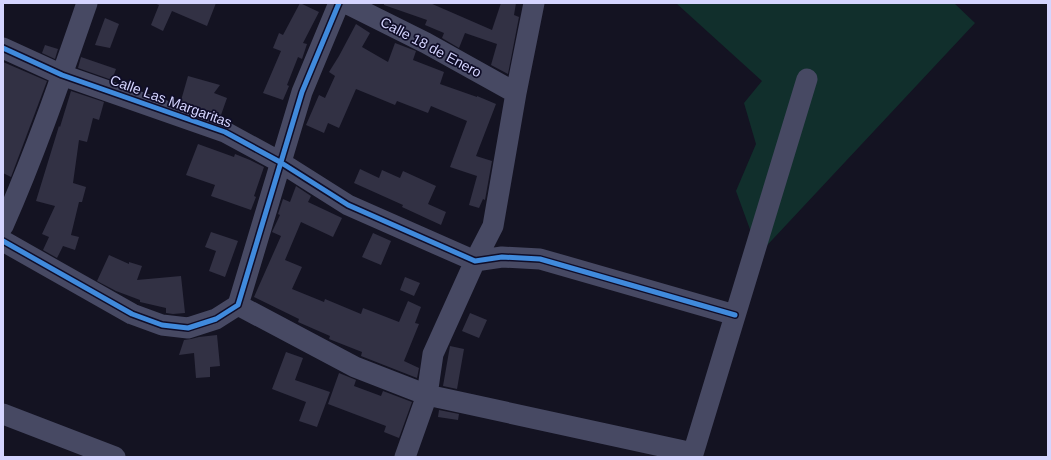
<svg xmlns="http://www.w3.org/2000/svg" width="1051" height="460" font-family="Helvetica,sans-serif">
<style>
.green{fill:#112f2c}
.building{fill:#323144}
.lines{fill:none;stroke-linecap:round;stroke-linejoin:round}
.minor{stroke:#474963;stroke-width:21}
.cycleway-casing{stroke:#0f0d28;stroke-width:8}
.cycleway{stroke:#408adc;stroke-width:5}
.labels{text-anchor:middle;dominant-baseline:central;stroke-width:3.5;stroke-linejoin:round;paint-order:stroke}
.street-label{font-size:14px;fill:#d5d5ff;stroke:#0f0d28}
</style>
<rect width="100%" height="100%" fill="#141322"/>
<path class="green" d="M676,3h278l21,20 -216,231 -23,-63 20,-47 -12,-41 18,-22z"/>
<path class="building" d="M154,3h62l-9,23 -35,-15 -9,20 -12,-6 8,-20z
M300,3l19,9 -16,31 4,1 -5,15 -4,-2 -11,28 2,1 -6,14 -20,-7 18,-42 -8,-3 6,-15 4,2z
M384,3h46l62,27 9,-27h15l-2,12 5,2 -11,57 -17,-9 6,-21 -32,-11 -6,15 -17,-10 2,-5 -19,-8 2,-5 -43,-15z
M105,18l14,6 -9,24 -15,-3z
M356,24l14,9 -8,14 26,15 7,-19 21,8 -3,9 31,12 -4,12 37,13v-1l19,8 -20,52 16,5 -7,39 -2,-1 -4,9 -10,-3 8,-29 -27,-9 17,-46 -36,-15 -3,7 -31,-12 -2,4 -39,-16 -17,39 -11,-5 -4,10 -18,-8 13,-30 6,3 10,-22 -6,-4 10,-16z
M45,45l13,4 -3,10 -13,-6z
M81,57l35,12 -4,11 -34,-12z
M3,62l44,19 -36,96 -8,-4z
M188,76l32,9 -6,8 13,5 -6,17 -19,-6v1l-22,-6z
M71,91l33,11 -5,18 -6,-2 -6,24 -8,-2 -6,43 13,4 -4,15h-3l-8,33 8,2 -4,13 -12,-4 -6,12 -14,-8 6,-13 -7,-3 13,-28 -19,-5 23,-75 1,1z
M198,144l36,13 1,-3 15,6 14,7 -10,29 2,1 -5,13 -40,-14 4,-11 -29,-10z
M360,169l19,9 3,-8 18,8 3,-7 33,15 -8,18 18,8 -5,13 -39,-18 1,-2 -49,-22z
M296,186l15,10 -3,6 34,16 -9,19 -32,-15 -16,38 17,7 -10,22 32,13 1,-3 36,15 2,-6 36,14 9,-21 13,6 -6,16 4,1 -15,37 15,7 -2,10 -56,-22 1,-4 -33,-13 1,-3 -32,-14 1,-3 -45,-22 27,-61 -9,-4 8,-17 -2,-1 5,-15 7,3z
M211,232l27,9 -13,36 -16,-6 7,-20 -11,-4z
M373,233l18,8 -10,24 -19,-8z
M109,255l20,9v-2l13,4 -5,14 44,-4 4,37 -12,1 -7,-1v-5l-26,-6v-2l-24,-9 -19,-10z
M405,277l15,6 -6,13 -14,-6z
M470,313l17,7 -8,18 -17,-7z
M217,335l3,31 -10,1v10l-14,1 -2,-25 -15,2 5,-15 7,-1 8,-2z
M450,346l14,3 -7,40 -14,-3z
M286,352l17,6 -8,22 35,12 -13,35 -18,-6 7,-19 -34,-13z
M339,373l17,7 -2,6 27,10 2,-5 29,11 -13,36 -15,-6 2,-6 -58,-22z
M439,410l20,4 -1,6 -20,-3z"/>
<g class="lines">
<path class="minor" d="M346,3l80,40 90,50
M3,48l59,27 163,57 55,30 68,43 127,56 27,-4 38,2 195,56
M3,226c32,-72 58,-148 84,-223
M3,241l129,73 30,11 26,3 28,-9 22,-14 64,-213 37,-89
M238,305l117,62 72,28 266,58
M3,414l112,43
M405,457l22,-62 6,-41 42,-93 18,-35 23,-133 18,-90
M692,457l115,-378"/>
<defs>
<path id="cycleway" d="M3,48l59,27 163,57 55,30 68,43 127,56 27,-4 38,2 195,56
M3,241l129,73 30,11 26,3 28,-9 22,-14 64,-213 37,-89"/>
</defs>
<use href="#cycleway" class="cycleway-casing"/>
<use href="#cycleway" class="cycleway"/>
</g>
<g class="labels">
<g class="street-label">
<text transform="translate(431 47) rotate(28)">Calle 18 de Enero</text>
<text transform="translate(171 101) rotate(20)">Calle Las Margaritas</text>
</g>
</g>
<rect width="1051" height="460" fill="none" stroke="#d5d5ff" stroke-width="8"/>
</svg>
